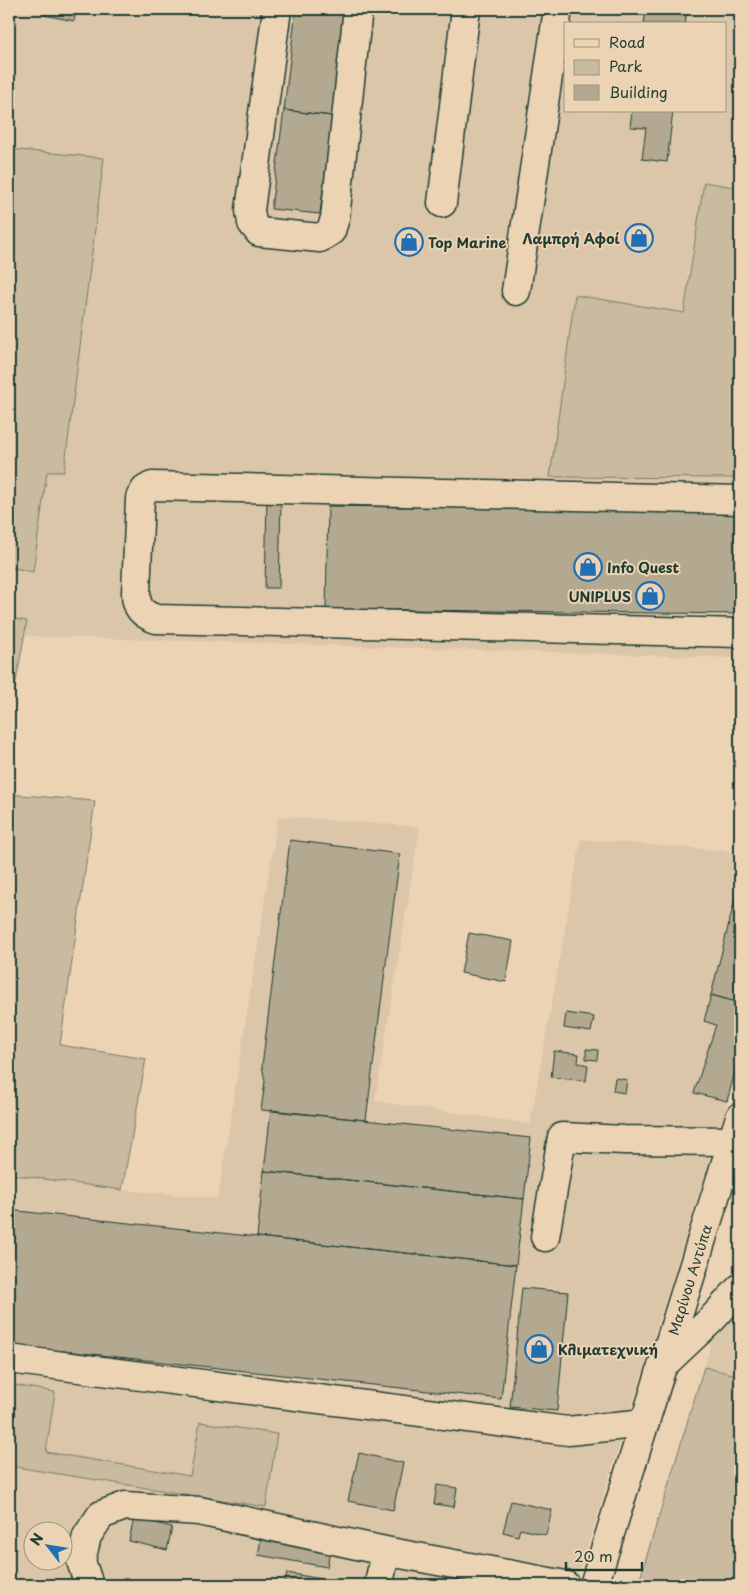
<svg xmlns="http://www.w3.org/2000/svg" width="749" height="1594" font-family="'Playpen Sans',sans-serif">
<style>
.built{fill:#dbc6a9;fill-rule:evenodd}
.green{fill:#caba9f;stroke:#747c6a}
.building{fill:#b3a990;stroke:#1f3d34}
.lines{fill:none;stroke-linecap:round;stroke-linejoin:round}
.minor-casing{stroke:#1f3d34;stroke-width:31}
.major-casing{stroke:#1f3d34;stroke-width:31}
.minor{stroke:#ecd3b4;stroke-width:28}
.major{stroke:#ecd3b4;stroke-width:28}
.labels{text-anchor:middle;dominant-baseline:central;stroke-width:4;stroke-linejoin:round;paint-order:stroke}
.poi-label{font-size:14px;font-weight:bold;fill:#1f3d34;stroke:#ecd3b4;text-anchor:start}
.street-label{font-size:14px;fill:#1f3d34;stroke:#ecd3b4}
</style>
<rect width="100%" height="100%" fill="#ecd3b4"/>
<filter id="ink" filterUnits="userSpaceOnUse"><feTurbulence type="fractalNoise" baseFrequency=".02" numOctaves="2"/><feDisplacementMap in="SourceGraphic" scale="10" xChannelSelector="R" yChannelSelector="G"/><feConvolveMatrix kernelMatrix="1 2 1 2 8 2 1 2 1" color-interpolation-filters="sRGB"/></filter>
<g filter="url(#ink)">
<path class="built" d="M12,9h728v179l-36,-6 -21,131 -108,-17 -25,181 190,1v180l-715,-22 2,-15 -18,-3v-51l24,5 14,-100h17l40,-314 -95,-9v-108zM565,24h160v87h-160z
M278,816l142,11 -45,274 155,23 51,-285 159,13v212l-165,521h-566v-119l257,41 11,-73 -86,42 -146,-24 10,-60 -46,-8v-210l113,16 96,8zM32,1532h30v30h-30z
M740,1245v131l-36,-9z"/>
<path class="green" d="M9,149l95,9 -40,314h-17l-14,100 -24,-5z
M704,182l36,6v290l-190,-1 25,-182 109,18z
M9,618l18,3 -18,99z
M9,794l86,7 -35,244 86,14 -24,131 -113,-16z
M704,1367l36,9v209h-102z
M9,1384l46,8 -9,60 144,24 10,-54 77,12 -11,73 -257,-41z"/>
<path class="building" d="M45,9h32l-3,12 -30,-6z
M296,9h49l-13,107 -48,-6z
M646,9h41l-2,15h-41z
M284,110l48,6 -12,98 -49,-5z
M632,111h41l-6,51 -25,-3 4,-31 -16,-1z
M267,498h14l-2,90h-14z
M328,506l412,5v103l-414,-5z
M290,840l110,14 -34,266 -105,-10 4,-29 -3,-15z
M740,879v124l-29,-8z
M469,933l44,8 -7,41 -45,-9z
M711,995l29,8v51l-13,47 -33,-8 22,-68 -12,-4z
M566,1013l28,4 -3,15 -27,-4z
M586,1049l12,1 -1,10 -11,-1z
M554,1051l25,3 -1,9 10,2 -2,16 -35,-4z
M615,1078l12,2 -2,13 -12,-2z
M271,1110l260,28 -7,61 -260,-28z
M264,1171l260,28 -8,66 -259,-28z
M9,1210l507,55 -15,134 -492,-54z
M522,1288l46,4 -11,119 -47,-4z
M359,1453l44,10 -10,47 -45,-9z
M437,1485l20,3 -3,19 -20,-3z
M511,1501l41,9 -6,25 -26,-6 -2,7 -15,-4z
M134,1518l38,9 -5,23 -38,-9z
M261,1539l69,11 -3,17 -69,-12z
M287,1573l35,6 -1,6h-36z
M430,1580l25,5h-26z"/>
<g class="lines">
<defs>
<path id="minor" d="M277,9l-27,201 2,13 7,9 61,6 11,-7 4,-13 23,-209
M442,203l24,-194
M516,291l42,-282
M740,500l-588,-14 -7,4 -5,8 -4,95c0,15 6,21 20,26l584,14
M545,1237l17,-100 62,3 109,1
M9,1359l559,72 77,-8
M662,1366l50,-47 28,-31
M89,1585l-8,-24 6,-25 14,-21 24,-9 74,5 186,40 180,34
M379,1585l6,-34"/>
<g id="major">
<path id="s1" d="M594,1585l146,-468"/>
</g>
</defs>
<use href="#minor" class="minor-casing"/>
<use href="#major" class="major-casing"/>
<use href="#minor" class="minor"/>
<use href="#major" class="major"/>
</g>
</g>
<defs>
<symbol id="shop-ring" viewBox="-11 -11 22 22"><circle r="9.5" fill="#ecd3b4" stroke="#1f6fb2" stroke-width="1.5"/><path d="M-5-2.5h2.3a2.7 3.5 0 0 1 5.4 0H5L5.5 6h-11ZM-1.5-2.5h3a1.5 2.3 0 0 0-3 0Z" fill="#1f6fb2"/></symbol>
</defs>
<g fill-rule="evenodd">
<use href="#shop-ring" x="623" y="222" width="32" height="32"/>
<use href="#shop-ring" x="393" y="226" width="32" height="32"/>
<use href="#shop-ring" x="572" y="551" width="32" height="32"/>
<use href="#shop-ring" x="634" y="580" width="32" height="32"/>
<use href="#shop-ring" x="523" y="1333" width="32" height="32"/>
</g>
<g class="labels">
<g class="poi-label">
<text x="620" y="238" text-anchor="end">Λαμπρή Αφοί</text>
<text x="428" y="242">Top Marine</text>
<text x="607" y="567">Info Quest</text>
<text x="631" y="596" text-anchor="end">UNIPLUS</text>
<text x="558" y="1349">Κλιματεχνική</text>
</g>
<g class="street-label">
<text stroke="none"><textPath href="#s1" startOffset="320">Μαρίνου Αντύπα</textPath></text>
</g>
</g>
<rect width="749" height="1594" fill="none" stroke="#ecd3b4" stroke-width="30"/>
<rect x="15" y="15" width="719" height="1564" fill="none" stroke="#1f3d34" stroke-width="2" filter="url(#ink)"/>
<rect x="564" y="22" width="162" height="90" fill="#ecd3b4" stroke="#9a9781"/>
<rect x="574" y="39" width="25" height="8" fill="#ecd3b4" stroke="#9a9781"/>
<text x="609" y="48" font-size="15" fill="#1f3d34">Road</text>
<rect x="574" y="60" width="25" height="15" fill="#caba9f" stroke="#9a9781"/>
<text x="609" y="72" font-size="15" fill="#1f3d34">Park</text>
<rect x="574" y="85" width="25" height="15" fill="#b3a990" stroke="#9a9781"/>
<text x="609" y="98" font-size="15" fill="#1f3d34">Building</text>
<g transform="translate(48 1546) rotate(301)"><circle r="24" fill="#ecd3b4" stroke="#9a9781"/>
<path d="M0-4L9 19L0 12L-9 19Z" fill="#1f6fb2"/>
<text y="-8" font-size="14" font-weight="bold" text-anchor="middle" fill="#1f3d34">N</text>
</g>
<path d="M566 1562v8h76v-8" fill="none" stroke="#1f3d34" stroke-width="2.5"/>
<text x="574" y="1562" font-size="15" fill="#1f3d34" stroke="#ecd3b4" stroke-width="4" paint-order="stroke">20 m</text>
</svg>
